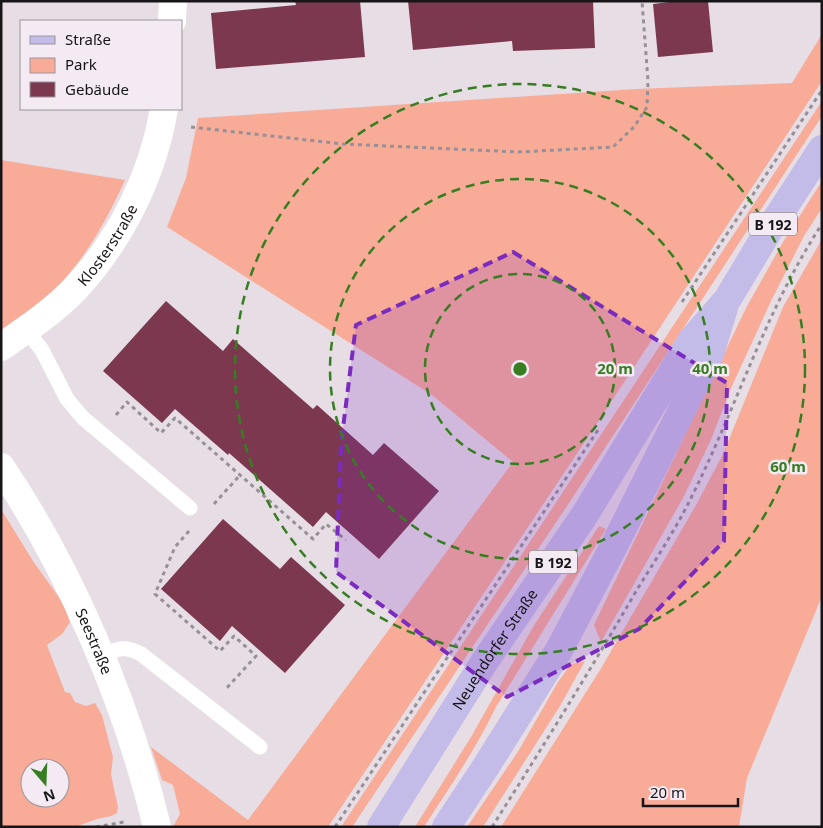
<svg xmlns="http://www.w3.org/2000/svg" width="823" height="828" font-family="'Noto Sans',sans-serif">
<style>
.green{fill:#f8ac98;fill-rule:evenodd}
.building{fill:#7c384f}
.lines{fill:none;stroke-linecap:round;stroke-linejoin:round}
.path{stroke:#979096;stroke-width:3;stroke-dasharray:4 4;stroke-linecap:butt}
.service{stroke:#fff;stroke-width:15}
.minor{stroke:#fff;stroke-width:28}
.primary{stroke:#c4bce8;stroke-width:28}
.marked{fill:#7b2cbf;fill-opacity:0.2;stroke:#7b2cbf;stroke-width:4;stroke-dasharray:10 6;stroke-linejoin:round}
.ring{fill:none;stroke:#377d21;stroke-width:2.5;stroke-dasharray:9 6}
.labels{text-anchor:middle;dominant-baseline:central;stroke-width:5;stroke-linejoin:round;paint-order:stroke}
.shield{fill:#f3eaf3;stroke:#5a555a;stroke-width:1}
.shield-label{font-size:14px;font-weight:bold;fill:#181518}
.street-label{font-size:15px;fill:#181518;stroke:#f3eaf3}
.centre{fill:#377d21;stroke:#f3eaf3;stroke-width:2.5}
.ring-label{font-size:15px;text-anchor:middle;font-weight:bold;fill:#377d21;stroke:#f3eaf3;stroke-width:5;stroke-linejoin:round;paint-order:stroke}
</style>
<rect width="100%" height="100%" fill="#e6dde5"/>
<path class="green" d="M822,34v47l-232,353 -262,393h-155l7,-13 -7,-29 -11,-5 -11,-33 97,73 265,-358 -81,-67 -265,-168 19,-49 12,-60 438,-29 156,-6z
M822,101v15l-253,387 -217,324h-11z
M1,160l124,20c-21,46 -46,91 -86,123 -12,10 -25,19 -38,28z
M822,181v27l-18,28 -32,63 -40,87 -22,56 -27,56 -82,144 -7,-17 152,-317 37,-66z
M822,239v357l-75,182 -8,49h-238l99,-157 95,-163 28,-53 60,-147z
M1,509l32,52 30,42 7,19 -8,12 -15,11 18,47 5,1 5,9 11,4 9,-3 7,12 11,42 -2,17 7,33 -1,6 -6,3 -14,3 -22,8h-74zM30,768h30v30h-30z
M599,526l7,3 -110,178c-20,42 -47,81 -72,120h-9l56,-90 62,-110z
M585,661l-25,45 -77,121h-16l52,-77 39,-68 13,-18z"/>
<path class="building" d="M295,1h65l5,56 -149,12 -5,-56 85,-8z
M408,1h185l2,47 -82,3 -1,-10 -99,9z
M678,1h30l5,51 -55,5 -5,-53z
M166,301l57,50 10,-12 80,70 4,-4 56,50 11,-12 55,48 -60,68 -53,-47 -13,15 -84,-74 -1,2 -53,-46 -13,14 -59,-52z
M223,519l57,50 11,-12 54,48 -60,68 -53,-47 -12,15 -59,-52z"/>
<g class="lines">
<path class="path" d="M191,127l152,17 176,8 94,-5 21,-20 13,-20 1,-26 -6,-80
M682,302l140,-212
M116,415l11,-13 34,31 14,-15 138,121 13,-15 20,16
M214,504l26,-29
M189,531l-14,16 -20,47 65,57 14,-15 22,20 -31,34
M96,827l28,-5
M335,827l265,-400
M492,827c50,-79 99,-158 146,-239 18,-29 37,-58 52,-88 46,-91 76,-191 132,-276"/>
<path class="service" d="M26,330l16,20 25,49 16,19 107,90
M100,656c18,-7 23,-11 41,-2l119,93"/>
<g class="minor">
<path d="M172,21l1,-20"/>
<path id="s1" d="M1,347c26,-18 53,-36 75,-59 45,-49 77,-113 88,-179"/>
<path id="s2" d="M1,467c70,104 127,238 156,360"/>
</g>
<g class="primary">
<path id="s3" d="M381,827l104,-166 99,-145 107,-175 36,-41 42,-70 53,-81"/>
<path d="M446,827l39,-59 74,-118 59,-112 92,-184 14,-46"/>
</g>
</g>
<path class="marked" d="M513,252l214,131 -3,158 -85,88 -132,68 -171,-125 5,-128 15,-119z"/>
<g class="ring">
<circle cx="520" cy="369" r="95"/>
<circle cx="520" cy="369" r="190"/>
<circle cx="520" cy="369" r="285"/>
</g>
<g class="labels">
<g class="shield">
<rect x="749" y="212.5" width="48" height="23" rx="4"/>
<rect x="529" y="550.5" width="48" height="23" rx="4"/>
</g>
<g class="shield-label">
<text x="773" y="224">B 192</text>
<text x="553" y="562">B 192</text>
</g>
<g class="street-label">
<text stroke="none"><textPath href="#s1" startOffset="149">Klosterstraße</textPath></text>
<text stroke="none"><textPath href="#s2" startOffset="198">Seestraße</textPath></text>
<text stroke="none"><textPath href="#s3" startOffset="211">Neuendorfer Straße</textPath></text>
</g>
</g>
<circle cx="520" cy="369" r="8" class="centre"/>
<g class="ring-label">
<text x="615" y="374">20 m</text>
<text x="710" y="374">40 m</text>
<text x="788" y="472">60 m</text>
</g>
<rect width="823" height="828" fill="none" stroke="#181518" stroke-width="5"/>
<rect x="20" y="20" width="162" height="90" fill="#f3eaf3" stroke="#9b959b"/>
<rect x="30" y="36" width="25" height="8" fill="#c4bce8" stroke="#9b959b"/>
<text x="65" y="45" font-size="15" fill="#181518">Straße</text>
<rect x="30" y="58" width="25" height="15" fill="#f8ac98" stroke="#9b959b"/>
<text x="65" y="70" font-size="15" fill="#181518">Park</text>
<rect x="30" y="82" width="25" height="15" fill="#7c384f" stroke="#9b959b"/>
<text x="65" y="95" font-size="15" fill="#181518">Gebäude</text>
<g transform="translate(45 783) rotate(161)"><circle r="24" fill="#f3eaf3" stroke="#9b959b"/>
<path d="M0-4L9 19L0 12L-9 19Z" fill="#377d21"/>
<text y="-8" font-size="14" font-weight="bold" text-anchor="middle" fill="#181518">N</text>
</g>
<path d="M643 798v8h95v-8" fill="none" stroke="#181518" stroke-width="2.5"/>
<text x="650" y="798" font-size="15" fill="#181518" stroke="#f3eaf3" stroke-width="4" paint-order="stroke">20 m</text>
</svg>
